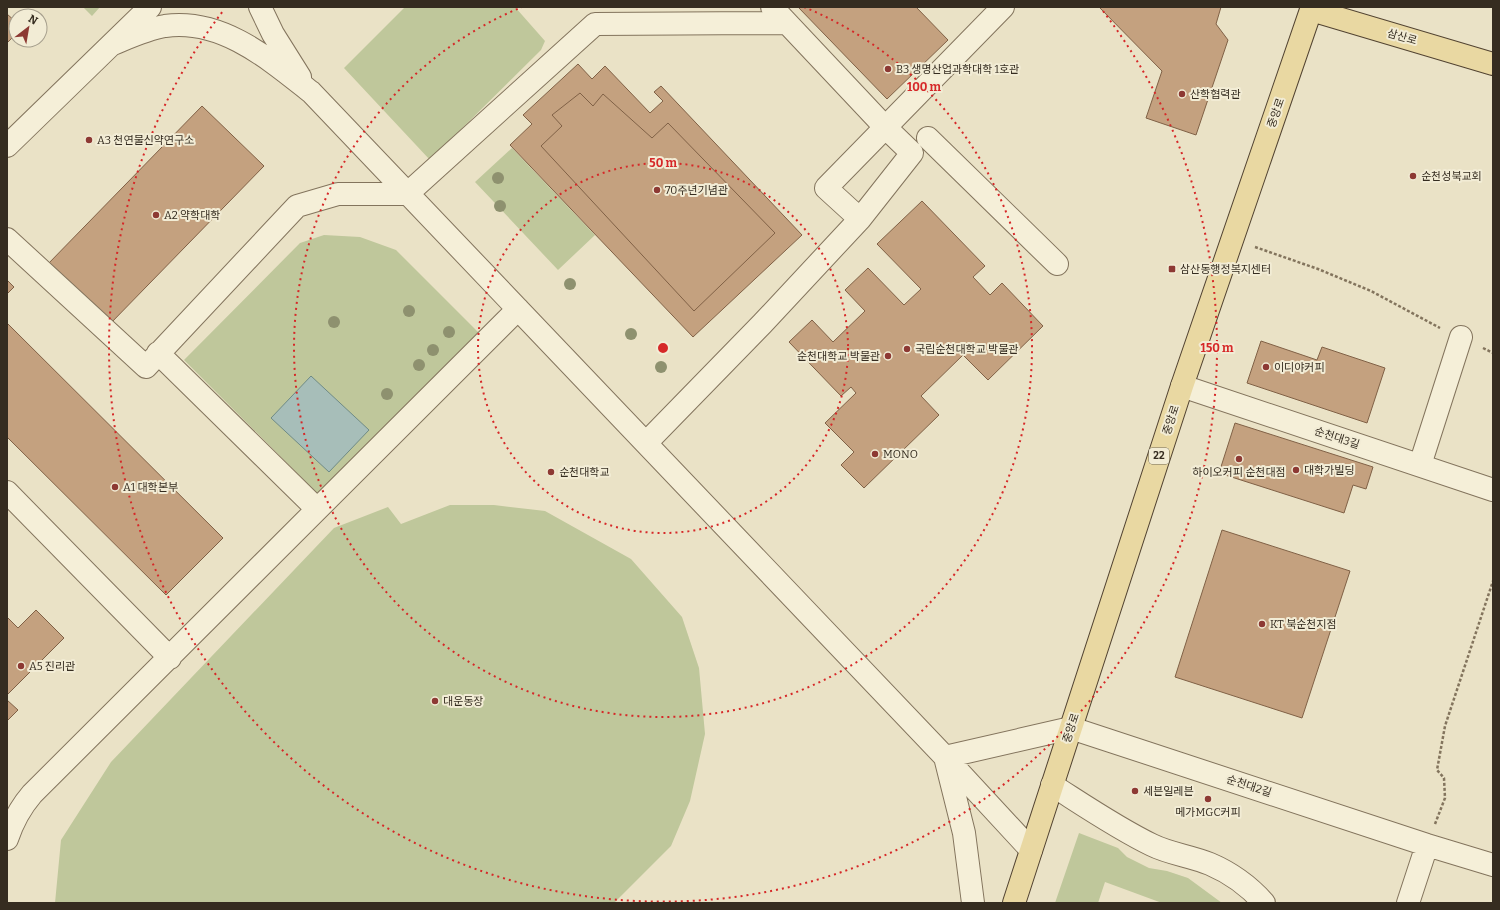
<svg xmlns="http://www.w3.org/2000/svg" width="1500" height="910" font-family="Bitter,'Noto Sans KR',serif">
<style>
.green{fill:#bfc79b}
.water{fill:#a7beb9;stroke:#6f8b86}
.building{fill:#c4a17f;stroke:#806146}
.lines{fill:none;stroke-linecap:round;stroke-linejoin:round}
.minor-casing{stroke:#83745d;stroke-width:24}
.major-casing{stroke:#524331;stroke-width:24}
.path{stroke:#83745d;stroke-width:2.5;stroke-dasharray:3 2;stroke-linecap:butt}
.minor{stroke:#f5efd8;stroke-width:22}
.major{stroke:#e9d8a2;stroke-width:22}
.tree{fill:#8e916f}
.ring{fill:none;stroke:#d62828;stroke-width:2;stroke-dasharray:2 4}
.poi-dot{fill:#8d3933;stroke:#f2ecd5;stroke-width:1.5}
.labels{text-anchor:middle;dominant-baseline:central;stroke-width:4;stroke-linejoin:round;paint-order:stroke}
.shield{fill:#f2ecd5;stroke:#6e6656;stroke-width:1}
.shield-label{font-size:10px;font-weight:bold;fill:#352c20}
.street-label{font-size:11px;fill:#352c20;stroke:#f2ecd5}
.poi-label{font-size:11px;fill:#352c20;stroke:#f2ecd5;text-anchor:start}
.centre{fill:#d62828;stroke:#f2ecd5;stroke-width:2}
.ring-label{font-size:12px;text-anchor:middle;font-weight:bold;fill:#d62828;stroke:#f2ecd5;stroke-width:4;stroke-linejoin:round;paint-order:stroke}
</style>
<rect width="100%" height="100%" fill="#eae2c6"/>
<path class="green" d="M83,7h17l-8,9z
M405,7h110l30,34 -4,9 -111,110 -86,-92z
M512,148l83,87 -37,35 -83,-88z
M324,235l36,2 36,13 83,83 -161,161 -134,-134 116,-117z
M450,505h44l51,6 86,48 51,58 17,51 6,66 -15,67 -19,45 -57,57h-559l6,-63 50,-78 223,-234 54,-21 13,17z
M1079,833l39,15 9,9 22,11 18,3 21,7 34,25h-60l-57,-21 -7,21h-43z"/>
<path class="water" d="M311,376l58,54 -40,42 -58,-54z"/>
<path class="building" d="M798,7h118l32,33 -61,59z
M1099,7h122l-5,17 12,16 -32,95 -50,-17 16,-47z
M7,14l9,8v12l-9,9z
M578,64l14,15 13,-13 45,47 13,-12 -9,-9 7,-6 141,149 -109,102 -183,-192 22,-21 -9,-9z
M580,93l13,13 10,-12 49,44 16,-15 107,110 -81,78 -153,-165 21,-20 -10,-11z
M202,106l62,60 -155,159 -62,-60z
M922,201l63,65 -12,11 17,18 12,-12 41,43 -55,54 -25,-25 -42,41 18,19 -75,73 -23,-23 13,-13 -29,-29 31,-30 -5,-6 -10,9 -52,-54 23,-22 21,22 32,-31 -20,-21 23,-22 36,37 17,-16 -44,-45z
M7,280l7,7 -7,7z
M7,323l216,215 -57,57 -159,-158z
M1261,341l56,19 5,-13 63,21 -18,55 -120,-40z
M1235,423l138,44 -7,22 -13,-4 -9,28 -125,-40z
M1222,530l128,41 -48,147 -127,-41z
M36,610l28,28 -57,57v-78l11,11z
M7,700l11,10 -11,11z"/>
<g class="lines">
<defs>
<path id="minor" d="M260,7l13,27 27,43
M113,44c17,-7 34,-15 52,-18 57,-8 104,33 146,66l634,665 86,93
M928,138l129,126
M7,146l143,-139
M860,219l-34,-31 177,-181
M7,239l139,128 151,-161 41,-12h69l188,-170 192,-1
M158,353l159,156
M1182,386l311,104
M646,443l116,-119 98,-105 52,-66 -27,-26 -113,-120
M1420,465l41,-128
M7,492l163,166
M1052,785c33,21 65,43 100,60 18,9 39,11 58,19 21,9 39,22 54,39
M7,839c6,-18 13,-31 25,-45l486,-485
M973,903l-9,-70 -19,-76 126,-29 356,117 66,20
M1408,903l19,-58"/>
<path id="major" d="M1311,10l182,54
M1014,903l168,-517 130,-379"/>
</defs>
<use href="#minor" class="minor-casing"/>
<use href="#major" class="major-casing"/>
<path class="path" d="M1255,247l63,22 53,22 69,37
M1483,348l10,5
M1435,824l10,-26 -1,-20 -7,-8 8,-44 48,-145"/>
<use href="#minor" class="minor"/>
<use href="#major" class="major"/>
</g>
<g class="tree">
<circle cx="498" cy="178" r="6"/>
<circle cx="500" cy="206" r="6"/>
<circle cx="570" cy="284" r="6"/>
<circle cx="409" cy="311" r="6"/>
<circle cx="334" cy="322" r="6"/>
<circle cx="449" cy="332" r="6"/>
<circle cx="631" cy="334" r="6"/>
<circle cx="433" cy="350" r="6"/>
<circle cx="419" cy="365" r="6"/>
<circle cx="661" cy="367" r="6"/>
<circle cx="387" cy="394" r="6"/>
</g>
<g class="ring">
<circle cx="663" cy="348" r="185"/>
<path d="M804 7A369 369 0 1 1 522 7"/>
<path d="M1103 11A554 554 0 1 1 223 11"/>
</g>
<g class="poi-dot">
<circle cx="888" cy="69" r="4"/>
<circle cx="1182" cy="94" r="4"/>
<circle cx="89" cy="140" r="4"/>
<circle cx="1413" cy="176" r="4"/>
<circle cx="657" cy="190" r="4"/>
<circle cx="156" cy="215" r="4"/>
<rect x="1168" y="265" width="8" height="8" rx="2"/>
<circle cx="907" cy="349" r="4"/>
<circle cx="888" cy="356" r="4"/>
<circle cx="1266" cy="367" r="4"/>
<circle cx="875" cy="454" r="4"/>
<circle cx="1239" cy="459" r="4"/>
<circle cx="1296" cy="470" r="4"/>
<circle cx="551" cy="472" r="4"/>
<circle cx="115" cy="487" r="4"/>
<circle cx="1262" cy="624" r="4"/>
<circle cx="21" cy="666" r="4"/>
<circle cx="435" cy="701" r="4"/>
<circle cx="1135" cy="791" r="4"/>
<circle cx="1208" cy="799" r="4"/>
</g>
<g class="labels">
<rect class="shield" x="1149" y="448" width="20" height="16" rx="3"/>
<g class="shield-label">
<text x="1159" y="456">22</text>
</g>
<g class="street-label">
<text transform="translate(1402 37) rotate(16)">삼산로</text>
<text transform="translate(1276 113) rotate(-71)">중앙로</text>
<text transform="translate(1171 420) rotate(-72)">중앙로</text>
<text transform="translate(1337 438) rotate(18)">순천대3길</text>
<text transform="translate(1071 728) rotate(-72)">중앙로</text>
<text transform="translate(1249 786) rotate(18)">순천대2길</text>
</g>
<g class="poi-label">
<text x="896" y="69">B3 생명산업과학대학 1호관</text>
<text x="1190" y="94">산학협력관</text>
<text x="97" y="140">A3 천연물신약연구소</text>
<text x="1421" y="176">순천성북교회</text>
<text x="665" y="190">70주년기념관</text>
<text x="164" y="215">A2 약학대학</text>
<text x="1180" y="269">삼산동행정복지센터</text>
<text x="915" y="349">국립순천대학교 박물관</text>
<text x="880" y="356" text-anchor="end">순천대학교 박물관</text>
<text x="1274" y="367">이디야커피</text>
<text x="883" y="454">MONO</text>
<text x="1304" y="470">대학가빌딩</text>
<text x="559" y="472">순천대학교</text>
<text x="1239" y="472" text-anchor="middle">하이오커피 순천대점</text>
<text x="123" y="487">A1 대학본부</text>
<text x="1270" y="624">KT 북순천지점</text>
<text x="29" y="666">A5 진리관</text>
<text x="443" y="701">대운동장</text>
<text x="1143" y="791">세븐일레븐</text>
<text x="1208" y="812" text-anchor="middle">메가MGC커피</text>
</g>
</g>
<circle cx="663" cy="348" r="6" class="centre"/>
<g class="ring-label">
<text x="924" y="91">100 m</text>
<text x="663" y="167">50 m</text>
<text x="1217" y="352">150 m</text>
</g>
<rect width="1500" height="910" fill="none" stroke="#352c20" stroke-width="16"/>
<g transform="translate(28 28) rotate(31)"><circle r="19" fill="#f2ecd5" stroke="#a69f8d"/>
<path d="M0-3L7 15L0 10L-7 15Z" fill="#8d3933"/>
<text y="-6" font-size="11" font-weight="bold" text-anchor="middle" fill="#352c20">N</text>
</g>
</svg>
